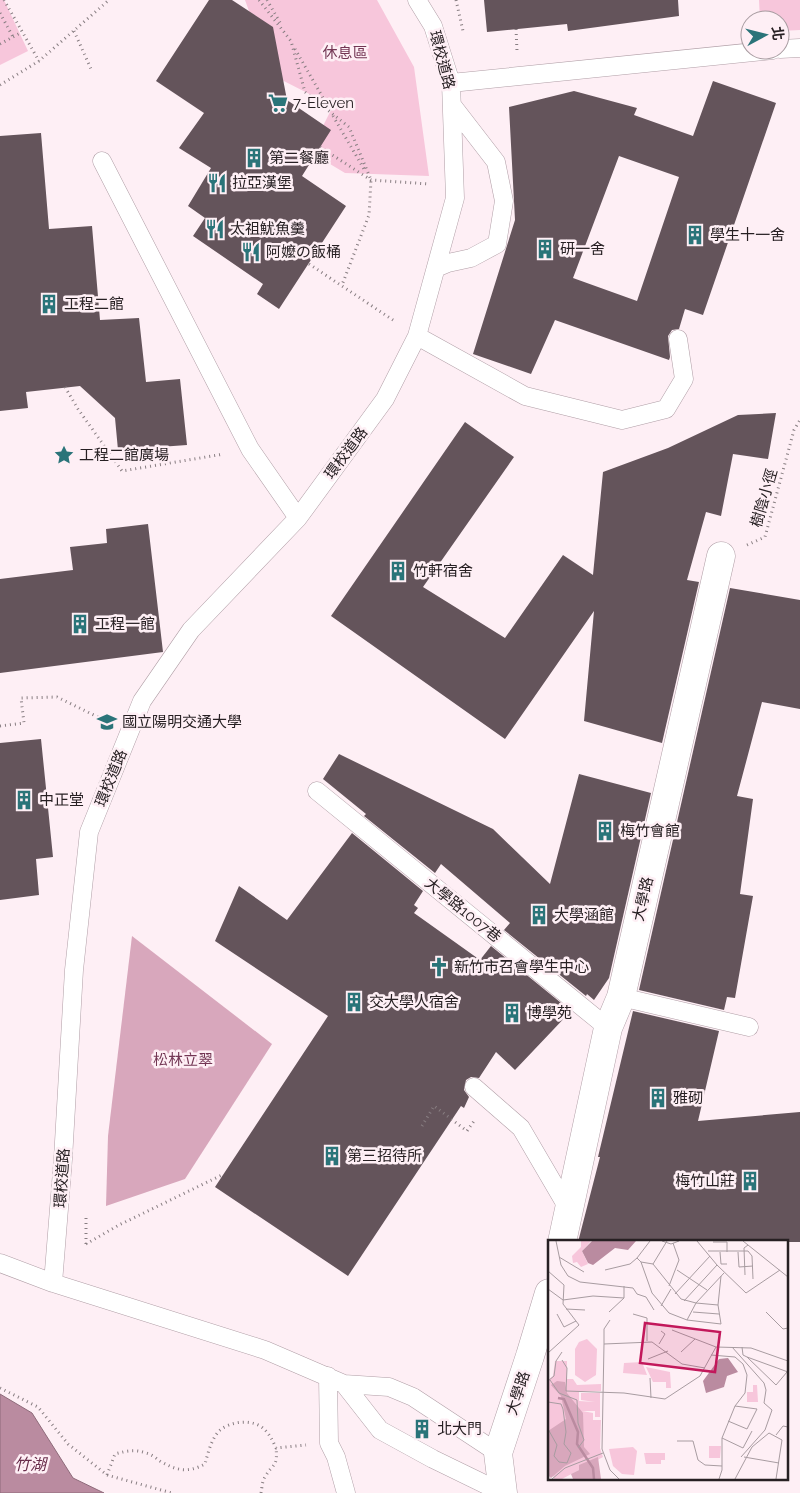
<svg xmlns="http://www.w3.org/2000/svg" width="800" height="1493" font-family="Raleway,'Noto Sans TC','Noto Sans JP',sans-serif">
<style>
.green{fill:#f7c6db}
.forest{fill:#d8a7bc}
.water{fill:#ba8ba0;stroke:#8e6b7a}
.building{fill:#64545b;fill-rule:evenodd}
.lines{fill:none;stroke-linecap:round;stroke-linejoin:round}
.service-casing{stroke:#b09ea6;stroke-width:19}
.minor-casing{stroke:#b09ea6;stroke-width:29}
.path{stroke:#887e82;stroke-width:3;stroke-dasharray:1 4;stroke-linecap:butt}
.service{stroke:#fff;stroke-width:18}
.minor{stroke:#fff;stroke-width:28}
.labels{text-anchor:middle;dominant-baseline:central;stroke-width:5;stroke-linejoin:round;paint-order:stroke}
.park-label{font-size:15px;fill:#733654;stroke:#feeff5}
.street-label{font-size:15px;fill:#272023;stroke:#feeff5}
.poi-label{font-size:15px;fill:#272023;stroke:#feeff5;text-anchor:start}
.water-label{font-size:16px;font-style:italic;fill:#692d4b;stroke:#feeff5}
.inset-river{fill:none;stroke:#ba8ba0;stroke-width:2.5}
.inset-road{fill:none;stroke:#a89ca1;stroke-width:1}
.view{fill:#c2185b;fill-opacity:0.15;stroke:#c2185b;stroke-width:2.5}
.inset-edge{fill:none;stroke:#272023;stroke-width:2.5}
</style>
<rect width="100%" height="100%" fill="#feeff5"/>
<path class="green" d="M0,0h4l24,51 -28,14z
M245,0h132l37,67 15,109 -84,-3 -35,-21 23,-46 -61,-31z
M759,0h41v30l-20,1v-11h-20z"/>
<path class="forest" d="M132,936l140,108 -87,135 -79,27 2,-70z"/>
<path class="water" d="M0,1394l32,19 41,65 31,15h-104z"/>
<path class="building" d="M209,0h23l41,27 14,73 44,30 -29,46 44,30 -67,103 -22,-15 6,-10 -70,-48 12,-18 -17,-12 23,-38 -32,-20 25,-35 -48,-32z
M484,0h194l1,16 -111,15 -1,-7 -80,8z
M713,81l63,22 -73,212 -18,-6 -6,20 -7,1 -4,6 2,21 -1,3 -114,-40 -24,54 -58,-20 42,-134 -6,-113 65,-16 63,17 -3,7 59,21zM619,156l60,21 -42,124 -64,-23z
M41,133l8,96 43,-3 8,94 39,-2 7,64 34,-3 7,66 -69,5 -3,-32 -35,-32 -54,6 2,16 -28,3v-275z
M776,413l-8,46 -35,-5 -12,62 -15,-4 -19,68 12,2 -37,161 -78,-22 10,-110 -89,128 -174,-123 134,-194 49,35 -91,130 82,51 58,-83 30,20 10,-103 65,-24 70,-33z
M148,524l15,128 -163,21v-94l73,-9 -3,-23 37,-4 -1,-14z
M730,588l70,12v109l-38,-7 -25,94 16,3 -13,95 13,2 -18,102 -8,-1 -3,13 -85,-20z
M41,739l12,118 -17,2 3,36 -39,5v-157z
M339,754l154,75 57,55 29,-110 72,19 -42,185 -15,22 -7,-6 -1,2 -82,-66 6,-7 -69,-59 -6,9 -71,-57 2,-2 -43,-35z
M352,833l71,58 -9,14 4,3 -4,5 66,47 11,-14 80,65 -56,59 -19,-18 -17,26 -8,-1 -5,3 -2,10 5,7 -5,11 -3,-2 -113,170 -133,-89 113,-171 -113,-75 24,-55 48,34z
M633,1011l86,20 -21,90 102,-9v130h-222l22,-85h-2z"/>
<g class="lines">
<defs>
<path id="service" d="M780,49l20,-1
M451,83l322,-33
M102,161l148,288 48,69
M436,268l12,-5 23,-5 26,-14 7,-43 -8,-39 -44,-57
M417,336l108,60 97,24 44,-11 18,-30 -6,-40
M317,791l291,237
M621,997l128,30
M474,1087l47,41 48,82
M0,1263l53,20 212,67 79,34 45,3 24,10 85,56
M53,1283l10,-124 11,-189 15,-138 53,-131 49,-71 107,-112 87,-119 32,-63 38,-138 -4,-115 -18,-57 -16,-26
M328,1376l1,67 7,14 10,36
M344,1384l36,46 53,29 70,34"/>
<path id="minor" d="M562,1242l46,-214 13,-31 100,-441
M503,1493l-5,-40 32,-97 19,-63"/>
</defs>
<use href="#service" class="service-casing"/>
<use href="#minor" class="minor-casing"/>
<path class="path" d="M4,0l35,61
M259,0l32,41 14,51 44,35 22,53 -2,35 -27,70
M267,0l15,26
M456,0l7,31
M0,13l13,24
M516,29l1,22
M74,31l17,38
M0,44l22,-12
M295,49l35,61
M0,85l39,-24 70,-61
M333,116l31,53
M320,147l51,33 58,4
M309,264l87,58
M65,387l13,22 44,62 102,-17
M747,545l18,-8 29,-107 6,-10
M0,726l24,-3 -3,-25 36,-1 49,24
M422,1126l12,-20 33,25 7,-10
M86,1244v-29
M86,1244l33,-19 105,-51
M0,1388l38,19 30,37 39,31 65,18
M107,1475l8,-21c11,-3 20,-5 31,-1 5,1 10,5 14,8 17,10 28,12 45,3 3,-11 6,-24 14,-33 10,-9 29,-12 41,-5 8,5 12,13 16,22l30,-3
M261,1493c1,-5 1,-12 4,-16 8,-14 13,-10 11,-29"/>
<use href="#service" class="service"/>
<use href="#minor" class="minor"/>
</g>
<defs>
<symbol id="supermarket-bare" viewBox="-9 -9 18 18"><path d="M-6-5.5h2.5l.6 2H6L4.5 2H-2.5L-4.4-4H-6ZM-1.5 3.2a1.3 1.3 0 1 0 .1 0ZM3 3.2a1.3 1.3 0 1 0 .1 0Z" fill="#2a7479" stroke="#feeff5" stroke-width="2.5" paint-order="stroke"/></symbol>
<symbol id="building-bare" viewBox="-9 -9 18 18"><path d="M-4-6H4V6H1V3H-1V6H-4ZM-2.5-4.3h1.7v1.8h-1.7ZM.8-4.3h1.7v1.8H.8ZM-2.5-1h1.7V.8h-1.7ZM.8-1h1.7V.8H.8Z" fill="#2a7479" stroke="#feeff5" stroke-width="2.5" paint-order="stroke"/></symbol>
<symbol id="restaurant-bare" viewBox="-9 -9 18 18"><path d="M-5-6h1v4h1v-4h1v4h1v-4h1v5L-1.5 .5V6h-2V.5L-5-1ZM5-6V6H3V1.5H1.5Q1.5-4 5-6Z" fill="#2a7479" stroke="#feeff5" stroke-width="2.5" paint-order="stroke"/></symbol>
<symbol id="sight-bare" viewBox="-9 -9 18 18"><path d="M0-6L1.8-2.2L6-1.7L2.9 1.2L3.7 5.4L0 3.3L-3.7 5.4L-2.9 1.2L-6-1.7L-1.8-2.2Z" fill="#2a7479" stroke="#feeff5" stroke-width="2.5" paint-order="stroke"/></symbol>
<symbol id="university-bare" viewBox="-9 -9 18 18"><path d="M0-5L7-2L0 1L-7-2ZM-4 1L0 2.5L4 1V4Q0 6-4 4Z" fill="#2a7479" stroke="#feeff5" stroke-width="2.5" paint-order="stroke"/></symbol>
<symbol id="church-bare" viewBox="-9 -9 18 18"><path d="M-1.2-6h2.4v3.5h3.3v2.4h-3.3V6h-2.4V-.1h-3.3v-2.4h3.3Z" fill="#2a7479" stroke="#feeff5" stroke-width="2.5" paint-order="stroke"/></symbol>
</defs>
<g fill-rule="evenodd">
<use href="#supermarket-bare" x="264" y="89" width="28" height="28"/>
<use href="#building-bare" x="240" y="144" width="28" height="28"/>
<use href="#restaurant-bare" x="203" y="169" width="28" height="28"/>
<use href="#restaurant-bare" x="201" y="215" width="28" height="28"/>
<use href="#building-bare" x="681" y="221" width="28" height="28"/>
<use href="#building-bare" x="531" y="235" width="28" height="28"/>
<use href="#restaurant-bare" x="237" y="238" width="28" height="28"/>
<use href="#building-bare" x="35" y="290" width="28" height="28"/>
<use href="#sight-bare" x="50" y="441" width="28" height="28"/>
<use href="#building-bare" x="384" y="557" width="28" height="28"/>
<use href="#building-bare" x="66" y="610" width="28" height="28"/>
<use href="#university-bare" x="93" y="708" width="28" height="28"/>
<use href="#building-bare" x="10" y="786" width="28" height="28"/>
<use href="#building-bare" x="591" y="817" width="28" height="28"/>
<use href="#building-bare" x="525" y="901" width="28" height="28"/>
<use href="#church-bare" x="425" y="953" width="28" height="28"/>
<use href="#building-bare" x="340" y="988" width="28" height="28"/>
<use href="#building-bare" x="498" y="999" width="28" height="28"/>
<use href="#building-bare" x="644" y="1084" width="28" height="28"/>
<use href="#building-bare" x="318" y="1142" width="28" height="28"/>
<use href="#building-bare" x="736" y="1167" width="28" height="28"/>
<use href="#building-bare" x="408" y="1415" width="28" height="28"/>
</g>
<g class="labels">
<g class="park-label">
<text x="345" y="53">休息區</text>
<text x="183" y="1060">松林立翠</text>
</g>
<g class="street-label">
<text transform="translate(442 60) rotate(75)">環校道路</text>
<text transform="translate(346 453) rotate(-53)">環校道路</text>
<text transform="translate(764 498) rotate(-74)">樹陰小徑</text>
<text transform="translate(111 778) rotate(-68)">環校道路</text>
<text transform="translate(643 899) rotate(-77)">大學路</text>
<text transform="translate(463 910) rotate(39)">大學路1007巷</text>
<text transform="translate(62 1178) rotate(-86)">環校道路</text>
<text transform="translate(518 1393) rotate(-72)">大學路</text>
</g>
<g class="poi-label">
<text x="293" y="103">7-Eleven</text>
<text x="269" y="158">第二餐廳</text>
<text x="232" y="183">拉亞漢堡</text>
<text x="230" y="229">太祖魷魚羹</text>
<text x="710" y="235">學生十一舍</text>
<text x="560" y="249">研一舍</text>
<text x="266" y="252">阿嬤の飯桶</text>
<text x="64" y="304">工程二館</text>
<text x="79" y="455">工程二館廣場</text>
<text x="413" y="571">竹軒宿舍</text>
<text x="95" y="624">工程一館</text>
<text x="122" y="722">國立陽明交通大學</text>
<text x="39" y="800">中正堂</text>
<text x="620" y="831">梅竹會館</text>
<text x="554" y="915">大學涵館</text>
<text x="454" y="967">新竹市召會學生中心</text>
<text x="369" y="1002">交大學人宿舍</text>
<text x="527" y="1013">博學苑</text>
<text x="673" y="1098">雅砌</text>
<text x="347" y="1156">第三招待所</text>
<text x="735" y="1181" text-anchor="end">梅竹山莊</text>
<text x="437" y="1429">北大門</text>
</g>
<g class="water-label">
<text x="30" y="1464">竹湖</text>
</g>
</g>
<g transform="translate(548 1240)">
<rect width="240" height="240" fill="#feeff5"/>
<path d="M33,1h10l-9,10 6,13 -7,3 -4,-5 -4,1 -1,-7 9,-9zM39,99l10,10 -1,26 -11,7 -10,-7v-26l4,-7zM7,121h12v18h6l4,6 24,-1v7h-22v10l16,1 -14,-2v-7h19v24h-5v-6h-13l11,2v7h8l-1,28 3,9 -41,22h-8l-6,-21v-78l5,-4zM94,122l5,13 -24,-2 1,-10zM98,127l24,5 1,16h-5v-6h-13zM205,145h4l1,17h-11v-10h6zM161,206h12l-1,12h-11zM85,207l4,4 -3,24 -12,-1 -9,-8 -4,-17zM96,213h21v7h-4v4h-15z" fill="#f7c6db"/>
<path d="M9,141l8,1 2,11 16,20 1,34 6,7 -25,12 -14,12 -3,-3v-44l18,-12 -5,-23 -10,-11zM50,217l3,22h-28l-2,-5 8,-4v-5z" fill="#d8a7bc"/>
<path d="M44,1h44l-8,9 -13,-2 -22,17 -5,-2 -6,-12zM180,118l10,14 -11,4 -3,11 -18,6 -3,-12 16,-22z" fill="#ba8ba0"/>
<path class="inset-river" d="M10,158l6,1 14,33 -1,12 16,24 1,11"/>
<path class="inset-road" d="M8,1l5,24 7,11 12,6 53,6 4,6 9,3 8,13M114,1l9,3 8,-3M149,1l20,24 29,28 34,-23M195,1l45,36M165,2h14v10M160,11h40l4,5 1,23M172,12l1,12h6M190,12l1,15 14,-1M11,17l25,15M89,18l13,-17M93,22l11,31 17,20 18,7 9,-17 22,2M105,24l28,35 15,4 28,-30M57,30l25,-6 7,-6 4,4 12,2 14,-23M129,30l30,20M0,31l16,14 -1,19 16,21 -31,28M197,35l-1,-27 4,-3M121,46l10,-26 -6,-17M0,49l15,11 30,-4 31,2v-12M127,54l35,-38M136,61l33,-36M113,66l10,-17M18,69l19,1M61,72l15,-14M145,72l26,2M218,72l17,17 5,-1M9,74l7,13 12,-6M85,74l14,4v23M139,80l34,4 -3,-19 3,-29M124,90l44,17 35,1 37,13M56,104v-15l6,-9M111,104l6,-10 -4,-3M184,107l32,36 2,7 -2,13 8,7 -7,20 -24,27M194,107l1,8 4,2 41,15M133,112l14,-13M163,115l24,2 8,7 4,11 -2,18 -10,13 -13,32v32l-3,9M199,117l29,28 11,-13M100,119l20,-8M14,120l5,8 -1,23 58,2 41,6 35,-23 16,-29M102,138l1,20M2,140l9,13 18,7 1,23 6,17 -6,8M0,141l6,-5 2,-15 6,-9M0,162l13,2 2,5 3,23 -2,12 7,9 -4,10M180,181l19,8 10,-20 -22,-3M0,189l9,16 -3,11 5,6 8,1M228,195l7,-9 5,1M174,198l21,10 9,-17M129,201h16l5,19 7,5 17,1M196,217l35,6M4,239l13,-11 38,-15M71,239l-9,-9 -8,-21 2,-105 48,-2 30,22 23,4M187,239l17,-32 17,-14 13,7 -6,39"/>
<path class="view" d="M97,83l75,9 -5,40 -75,-9z"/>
<rect width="240" height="240" class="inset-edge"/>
</g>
<g transform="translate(765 35) rotate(83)"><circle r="24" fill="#feeff5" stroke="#a89ca1"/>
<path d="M0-4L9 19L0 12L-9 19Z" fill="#2a7479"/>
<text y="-8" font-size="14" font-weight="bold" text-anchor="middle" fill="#272023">北</text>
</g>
</svg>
